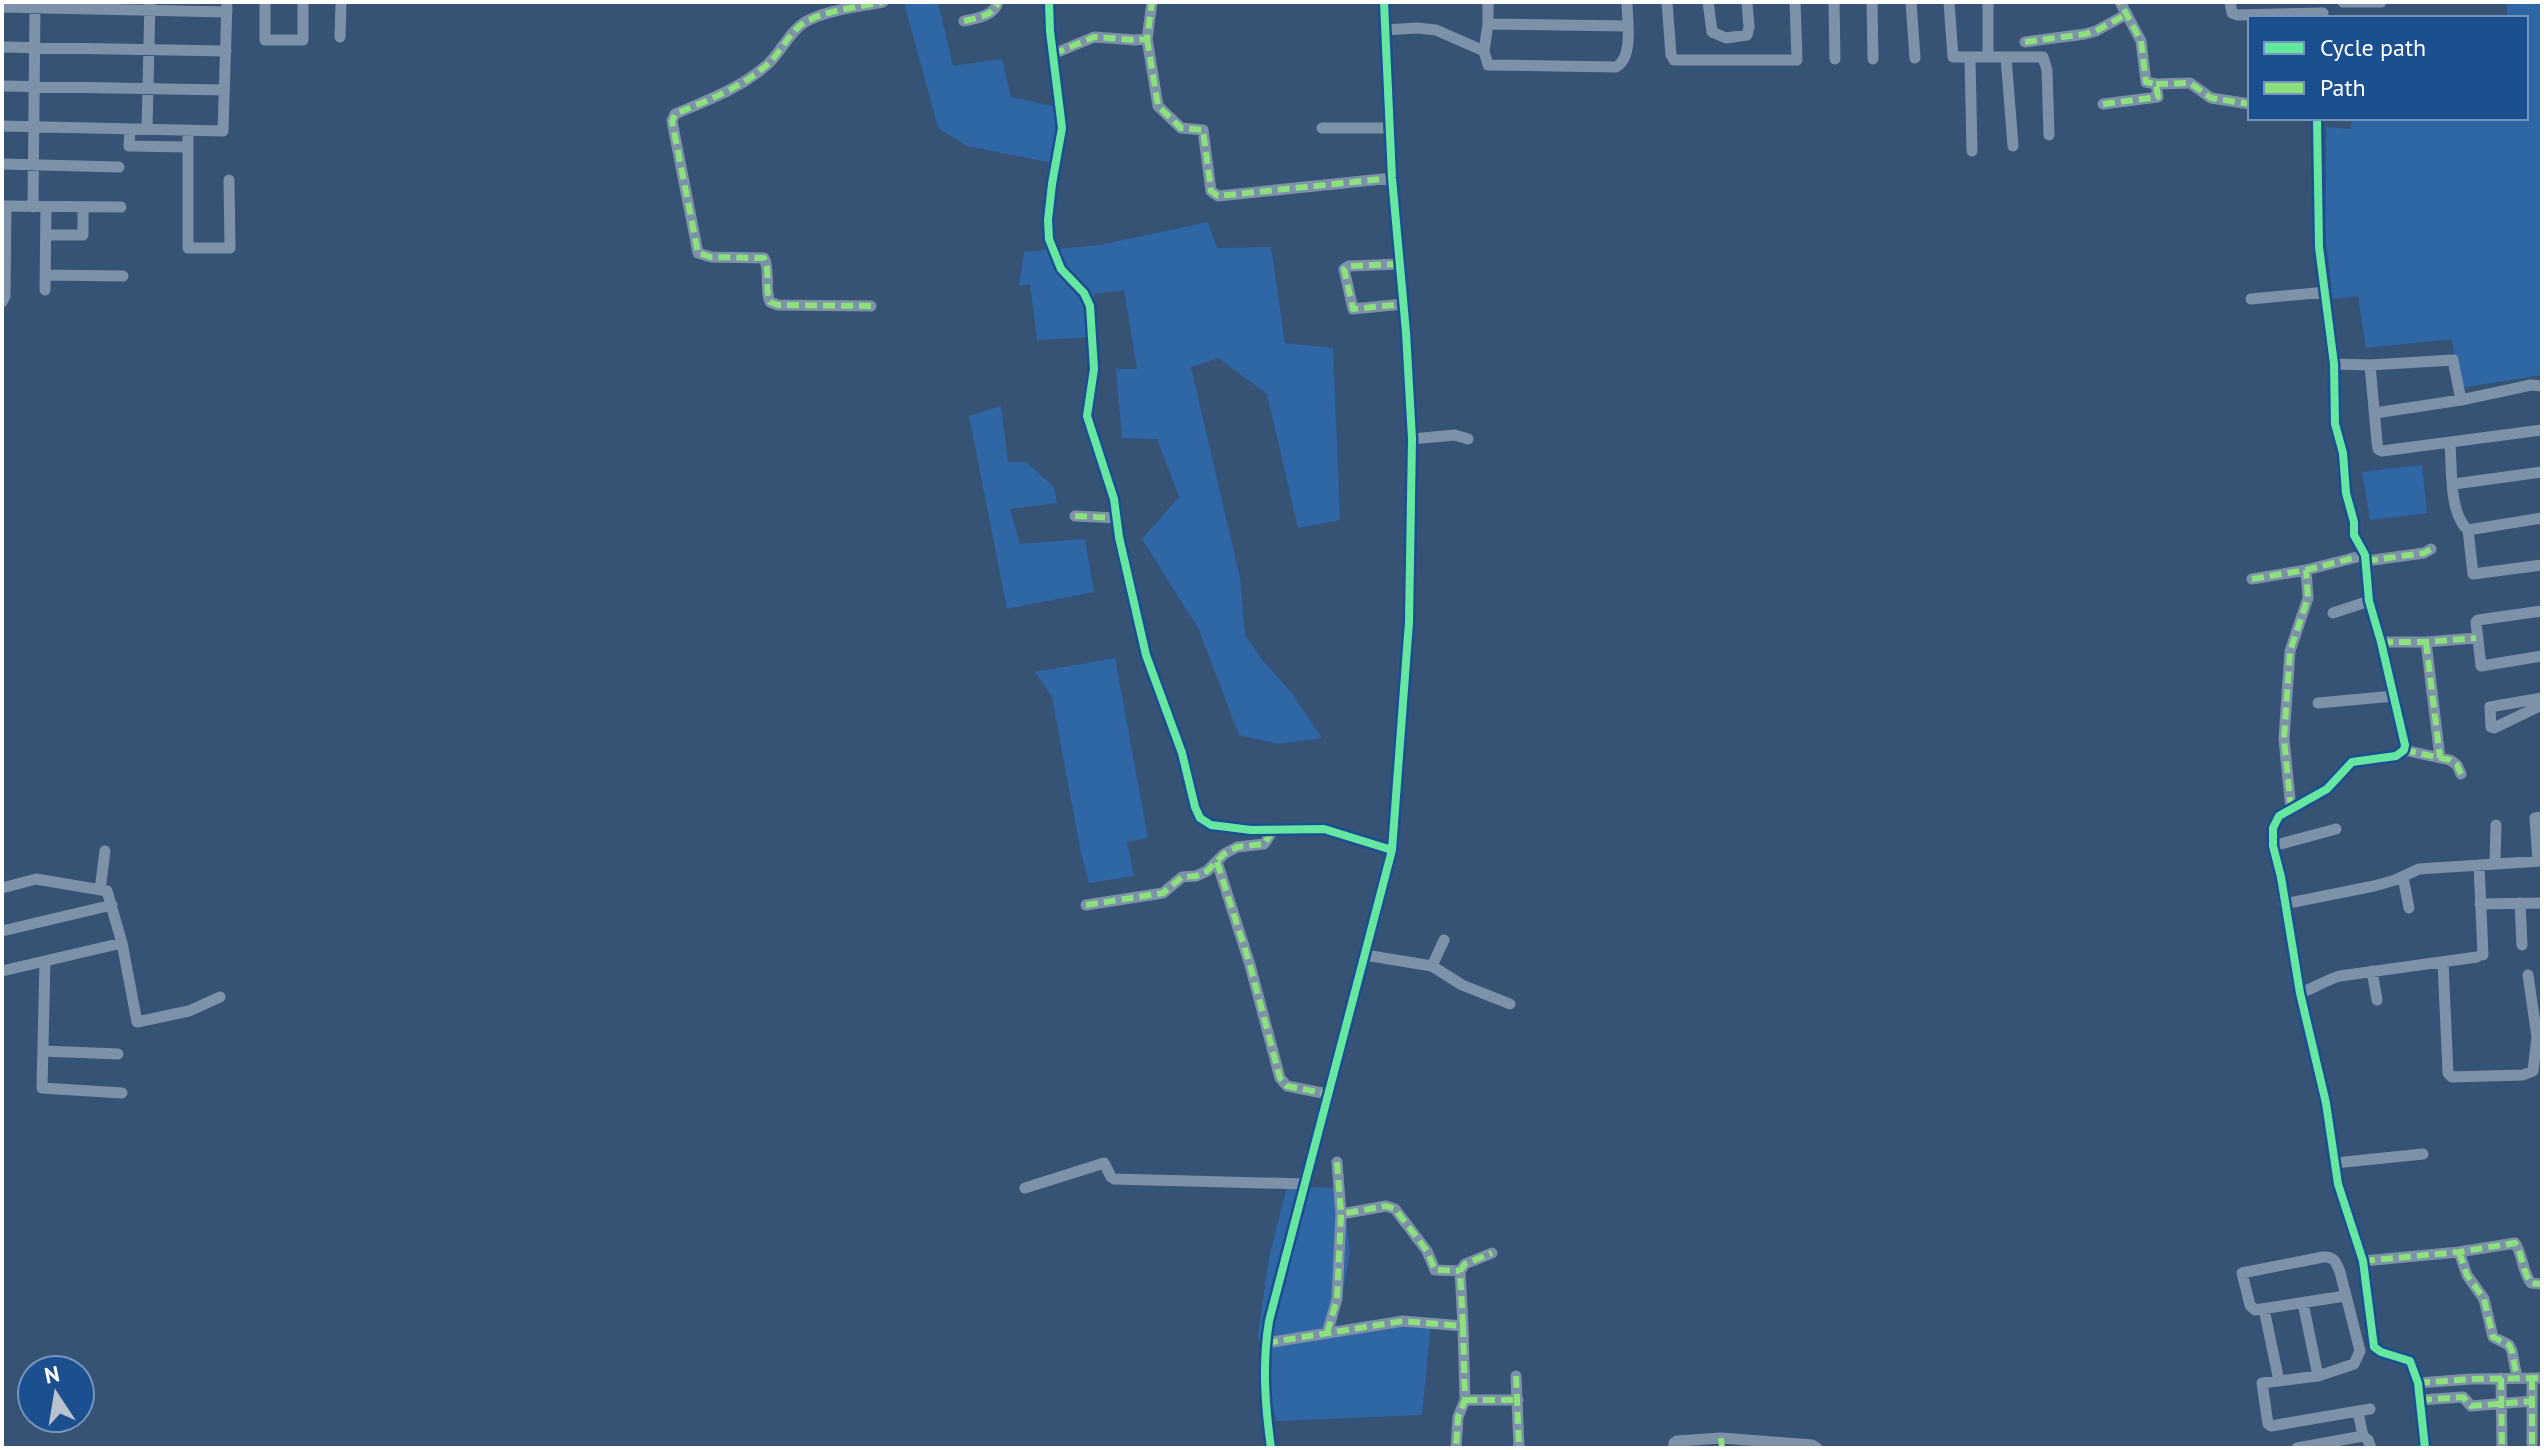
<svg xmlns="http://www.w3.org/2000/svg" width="2544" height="1450" font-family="'PT Sans',sans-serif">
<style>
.green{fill:#2f66a5}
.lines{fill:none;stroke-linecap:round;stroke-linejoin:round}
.street{stroke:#7d92a8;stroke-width:11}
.quiet{stroke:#8de07e;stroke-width:6;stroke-dasharray:12 6;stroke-linecap:butt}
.cycleway-casing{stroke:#1b4f8f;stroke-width:13}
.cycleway{stroke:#66e7a1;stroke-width:8}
</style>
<rect width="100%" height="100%" fill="#365274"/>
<path class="green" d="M904,2h34l15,64 49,-7 9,38 51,11v57l-95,-19 -29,-18z
M2507,2h35v373l-83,13 -7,-49 -86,9 -8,-52 -25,3 -7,-59v-113l25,2 1,-11h174v-100h-23l4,-3z
M1208,222l9,26 54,-1 14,96 48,5 7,172 -42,8 -31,-134 -49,-36 -27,9 49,211 5,57 18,26 28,31 31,46 -43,6 -40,-9 -40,-105 -57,-91 37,-42 -22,-58 -35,-1 -6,-69h21l-13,-79 -30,4 2,43 -59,3 -7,-56 -11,2 5,-34 76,-7z
M1001,406l7,56h18l28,25 3,16 -47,6 10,35 65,-5 9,53 -87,17 -38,-193z
M2422,465l5,48 -57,7 -8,-48z
M1115,658l33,180 -21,4 7,34 -45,7 -8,-30 -29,-156 -17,-25z
M1287,1187l55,1 8,65 -14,75 95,-3 -9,90 -146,6 -18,-85 11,-79z"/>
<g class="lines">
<path class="street" d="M265,2v38h38v-38
M1049,2l1,29 12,97 -10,56 -4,36 1,19 12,30 23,24 6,13 4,63 -7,47 27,83 5,38 27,118 36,98 13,54 5,11 11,7 40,5 73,-1 68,21
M1667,2l4,53 3,5h123l-2,-58
M1708,2l4,30 14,6 21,-3 2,-8 -2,-25
M1834,2l1,57
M1872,2l1,57
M1911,2l4,56
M1949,2l4,55h90l4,13 2,65
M1988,2v55
M2230,2l2,11 5,2 86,-2
M2343,2h38
M2,7l225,5
M964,21c13,-3 30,-5 34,-19
M1488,24l139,2
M1385,30l32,-2 19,2 48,21 4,14 128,2c18,-10 11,-46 11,-65
M340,37l1,-35
M1147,39l11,67 23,22 22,2 8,61 7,5 174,-18
M2025,42l60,-8 11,-3 31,-17
M2,47l224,4
M1484,51l4,-27v-22
M1053,54l41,-17 41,3 12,-1 5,-37
M2006,57l7,89
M1970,58l2,93
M2156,84l34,-1 21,15 39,6
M2,86l222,4
M2103,104l55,-7 -2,-13 -10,-2 -5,-41 -21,-39
M2317,118l2,129 15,117 1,60 8,29 3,40 8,29v13l11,20 4,46 12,41 24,103 -1,5 -8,6 -44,6 -25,27 -48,27 -6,12v18l8,31 19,116 26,110 12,81 25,77 11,86 7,5 29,9 8,22 7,65
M2,126l221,5 4,-129
M1322,128h67
M130,129l-1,17 59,1
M147,129l3,-127
M188,130v118h42l-1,-68
M2,164l117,3
M2,206l119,1
M33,207l2,-204
M46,235h37v-28
M1399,264l-50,2 -5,3 9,40 50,-5
M45,275l78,1
M45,290l1,-83
M2251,299l75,-7
M2,302l3,-6 1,-90
M871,306l-93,-1 -8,-3c-6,-13 1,-30 -6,-44l-53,-1 -13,-4 -26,-132 3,-7c33,-14 66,-26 93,-50 13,-12 22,-33 37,-42 22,-12 53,-15 78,-20
M2334,364l36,1 7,77 1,7 4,2 160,-21
M2370,365l83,-5 8,40
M2375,413l86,-13 70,-15 11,1
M1412,439l43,-4 13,4
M2450,444c2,24 -1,70 18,86l74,-12
M2454,484l88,-12
M1075,516l42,2
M2468,530l5,44 69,-9
M2366,561l58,-8 7,-4
M2252,579l54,-9 59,-15
M2542,611l-64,9 -2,2 5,44 61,-10
M2333,613l36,-12
M2381,642h45l50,-4
M2426,642l14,116
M2542,698l-52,9 1,20 3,1 48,-23
M2318,703l76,-7
M2404,750l46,10 7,5 4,9
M2291,809l-7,-70 6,-88 18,-53 -2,-28
M2273,846l63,-17
M2538,861l-3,-43 7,-1
M1217,862l33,103 30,113 7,8 41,8
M2495,864l1,-39
M2479,865l4,90
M2403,877l6,31
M2,888l34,-9 71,12 15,52 -120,28
M100,890l5,-39
M2520,903l2,42
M2284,904l90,-18 21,-6 24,-11 123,-8
M2480,904l62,-1
M1086,905l77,-12 19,-16 14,-1 11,-5 17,-17 13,-7 27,-3 10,-15
M2,931l110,-26
M122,943l15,79 52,-11 31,-14
M1365,955l67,11 30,19 48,19
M45,961l-3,127 80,5
M2443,962l5,111 4,4 71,-2 10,-4 4,-34 -9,-62
M1432,966l12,-26
M2372,971l5,29
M2300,993c14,-5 26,-13 40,-17l137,-19
M43,1051l75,3
M1337,1162l4,52
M2335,1163l88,-9
M1025,1188l79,-25 7,14 3,2 191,5
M2459,1252l8,23 17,24 9,38 16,8 3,6 5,27
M2363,1261l96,-9 56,-9c8,12 7,28 16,40l11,1
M2345,1296l-90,14 -5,-5 -8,-32 81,-16c11,-1 13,5 17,15l20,79 -6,13 -36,12 -56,7 6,41 3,2 99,-17
M2303,1303l15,73
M2264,1309l15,72
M1463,1326l-3,-55 5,-7 27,-11
M1327,1333l10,-34 4,-85 45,-8 9,3 32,42 8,19 25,1
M1266,1343l137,-22 60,5 2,74 -7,17 -2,31
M1516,1376l3,72
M2501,1378l1,70
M2532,1378v66
M2418,1383l53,-4 71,-1
M1465,1400h53
M2420,1400l43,-3 8,9 61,-5
M2358,1412l5,24
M1271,1448c-6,-43 -9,-84 -2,-127l123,-471 17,-228 3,-183 -6,-107 -14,-154 -8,-176
M1674,1448v-5l3,-2 44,-3 91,7 5,3
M2297,1448l66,-12 5,4 3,8"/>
<path class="quiet" d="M964,21c13,-3 30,-5 34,-19
M1147,39l11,67 23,22 22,2 8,61 7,5 174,-18
M2025,42l60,-8 11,-3 31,-17
M1053,54l41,-17 41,3 12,-1 5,-37
M2156,84l34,-1 21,15 39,6
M2103,104l55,-7 -2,-13 -10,-2 -5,-41 -21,-39
M1399,264l-50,2 -5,3 9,40 50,-5
M871,306l-93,-1 -8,-3c-6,-13 1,-30 -6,-44l-53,-1 -13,-4 -26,-132 3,-7c33,-14 66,-26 93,-50 13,-12 22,-33 37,-42 22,-12 53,-15 78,-20
M1075,516l42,2
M2366,561l58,-8 7,-4
M2252,579l54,-9 59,-15
M2381,642h45l50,-4
M2426,642l14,116
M2404,750l46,10 7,5 4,9
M2291,809l-7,-70 6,-88 18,-53 -2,-28
M1217,862l33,103 30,113 7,8 41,8
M1086,905l77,-12 19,-16 14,-1 11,-5 17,-17 13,-7 27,-3 10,-15
M1337,1162l4,52
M2459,1252l8,23 17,24 9,38 16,8 3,6 5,27
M2363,1261l96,-9 56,-9c8,12 7,28 16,40l11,1
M1463,1326l-3,-55 5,-7 27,-11
M1327,1333l10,-34 4,-85 45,-8 9,3 32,42 8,19 25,1
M1266,1343l137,-22 60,5 2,74 -7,17 -2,31
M1516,1376l3,72
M2501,1378l1,70
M2532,1378v66
M2418,1383l53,-4 71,-1
M1465,1400h53
M2420,1400l43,-3 8,9 61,-5
M1721,1438l1,10"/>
<defs>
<path id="cycleway" d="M1049,2l1,29 12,97 -10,56 -4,36 1,19 12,30 23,24 6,13 4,63 -7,47 27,83 5,38 27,118 36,98 13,54 5,11 11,7 40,5 73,-1 68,21
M2317,118l2,129 15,117 1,60 8,29 3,40 8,29v13l11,20 4,46 12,41 24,103 -1,5 -8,6 -44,6 -25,27 -48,27 -6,12v18l8,31 19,116 26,110 12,81 25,77 11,86 7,5 29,9 8,22 7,65
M1271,1448c-6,-43 -9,-84 -2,-127l123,-471 17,-228 3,-183 -6,-107 -14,-154 -8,-176"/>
</defs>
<use href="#cycleway" class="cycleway-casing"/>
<use href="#cycleway" class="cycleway"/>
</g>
<rect width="2544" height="1450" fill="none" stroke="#ffffff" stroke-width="8"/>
<rect x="2248" y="16" width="280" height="104" fill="#1b4f8f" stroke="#7695bc" stroke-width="2"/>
<rect x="2264" y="42" width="40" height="12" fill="#66e7a1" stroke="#7695bc" stroke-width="2"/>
<text x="2320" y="56" font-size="24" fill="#ffffff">Cycle path</text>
<rect x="2264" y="82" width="40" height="12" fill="#8de07e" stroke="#7695bc" stroke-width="2"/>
<text x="2320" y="96" font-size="24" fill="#ffffff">Path</text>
<g transform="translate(56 1394) rotate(348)"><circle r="38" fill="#1b4f8f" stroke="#7695bc" stroke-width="2"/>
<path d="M0-6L14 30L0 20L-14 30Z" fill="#b9c2ce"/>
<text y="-12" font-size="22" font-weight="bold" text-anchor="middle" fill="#ffffff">N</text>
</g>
</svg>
